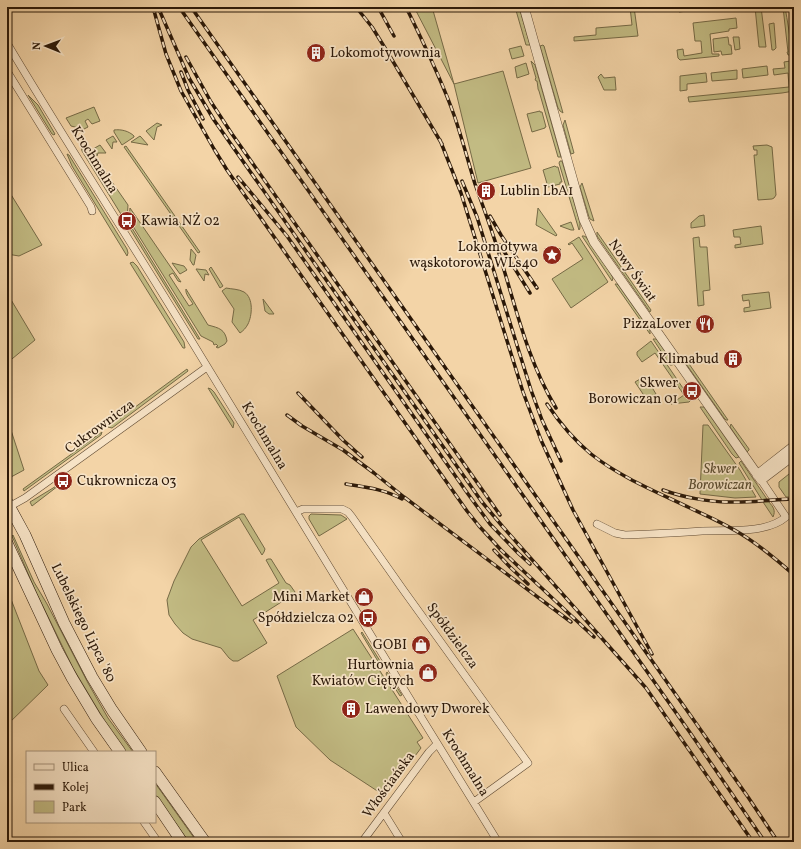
<svg xmlns="http://www.w3.org/2000/svg" width="801" height="849" font-family="Vollkorn,serif">
<style>
.green{fill:#c2bb83;stroke:#766a46}
.lines{fill:none;stroke-linecap:round;stroke-linejoin:round}
.minor-casing{stroke:#5d4730;stroke-width:8}
.tertiary-casing{stroke:#5d4730;stroke-width:10}
.secondary-casing{stroke:#2b1808;stroke-width:12}
.minor{stroke:#f7e3c6;stroke-width:7}
.tertiary{stroke:#f7e3c6;stroke-width:9}
.secondary{stroke:#f7e3c6;stroke-width:11}
.rail-casing{stroke:#2b1808;stroke-width:3.5}
.rail{stroke:#f7e3c6;stroke-width:2;stroke-dasharray:6;stroke-linecap:butt}
.labels{text-anchor:middle;dominant-baseline:central;stroke-width:3.5;stroke-linejoin:round;paint-order:stroke}
.poi-label{font-size:14px;fill:#2b1808;stroke:#f7e3c6;text-anchor:end}
.street-label{font-size:14px;fill:#2b1808;stroke:#f7e3c6}
.park-label{font-size:14px;font-style:italic;fill:#58492d;stroke:#f7e3c6}
</style>
<rect width="100%" height="100%" fill="#f3d4a7"/>
<filter id="stains"><feTurbulence type="fractalNoise" baseFrequency=".005" numOctaves="4"/><feColorMatrix values="0 0 0 0 .2 0 0 0 0 .09 0 0 0 0 .02 0 0 0 .5 -.17"/></filter>
<radialGradient id="worn" r=".72"><stop offset=".6" stop-color="#630" stop-opacity="0"/><stop offset="1" stop-color="#630" stop-opacity=".3"/></radialGradient>
<path class="green" d="M414,7h18l22,77 49,-13 28,97 -53,15 -24,-99z
M515,7h4l11,38h-4z
M630,7h4l4,29 -64,5v-4l22,-2v-7l36,-3z
M679,7h44l-44,5z
M755,7h6l5,40h-7z
M783,7h2c5,28 9,56 9,84l-12,2 -93,9 -1,-5 101,-10 -1,-14 -14,2 -1,-6 12,-1 -1,-6 6,-1v-6h-2l-1,-3h1z
M736,18l1,10 -8,1v2l-19,3 2,20h7v2l-39,4 -2,-2 -1,-8 6,-1 1,7 18,-3 -1,-12h-6l-2,-18z
M774,23l2,25 -2,2h-2l-3,-26z
M728,37l1,8h2l1,9 -10,1 -1,-4 -7,1 -1,-13z
M733,37h6l1,12 -5,1z
M543,45l1,1 19,67 -3,-2 -2,-3 -18,-62z
M521,46l3,10 -12,3 -3,-10z
M531,61l4,4 26,92h-3l-19,-66 -1,-2v-1l-1,-7h-1l-1,-2 1,-1z
M526,63l3,11 -12,4 -2,-11z
M767,66l1,9 -25,3 -1,-9z
M737,70v9l-25,2 -1,-8z
M706,73l1,9 -20,2v6l-7,1v-15z
M601,74l3,4 11,-1 1,13h-12l-6,-13z
M28,95l10,10 17,29 -1,1 -2,-1z
M94,107l6,14 -8,3 -4,-5 -3,2 3,6 -6,3 -7,-3 -4,-1 -5,-8z
M540,111v1h2l4,15h-1v1l-13,4 -5,-18z
M565,120l9,33 -3,1 -8,-29z
M157,123l5,2 -5,2 -3,13 -8,-9z
M114,130c7,-1 15,1 20,6v1l-12,8 -8,-13z
M113,136l4,6h-4l-1,7 -6,-9z
M140,136l1,1 7,8 -17,-3z
M83,142l6,7 39,56 -1,15 73,119h-2l-116,-188 -1,-6z
M100,145l6,8h-8l-1,3 -4,-7z
M767,145l5,2 4,48 -2,3 -2,1 -14,1 -4,-45h3v-5h-3l-1,-4z
M126,146l74,106 -2,1 -74,-106z
M67,154l2,1 58,94 1,4 -1,3 -55,-90z
M560,161h2l18,62v5l-1,2 -20,-67z
M555,166l1,1h2l4,15h-2v2l-12,3 -5,-17z
M582,183l12,38 -4,-2 -1,-2 -9,-30z
M7,188l35,57 -23,11 -12,-2z
M130,208l51,74 -3,-1 -5,-8 -4,2 20,31 4,-2c-3,-5 -8,-10 -7,-15l22,36c11,3 17,4 19,16l-2,3 -7,4 -2,-1 2,-1 -2,-2 -2,1 -1,-3 -12,-6 -72,-116z
M538,208l19,27 -1,1 -20,-11z
M704,215l1,11 -14,2v-5l8,-7z
M571,222l3,8h-3l-11,-4z
M761,226l2,18 -28,4v-3l6,-1 -1,-7h-6l-1,-7z
M597,232l54,78 -1,2 -53,-76z
M582,236h2l2,1 25,37 2,4 -1,3z
M579,237l29,45 -37,26 -19,-29 31,-20 -11,-16 -3,2 -1,-1z
M699,237l1,10h7l3,43 -7,1 1,14 -6,1 -5,-68z
M191,249l5,6 -2,10h-1l-3,-5z
M133,262l4,4 47,76 1,6h-2l-53,-85z
M172,263l12,3 3,4 -7,4z
M211,267l12,19 -3,2 -11,-19z
M196,269h1l9,1 3,5 -4,-1 -1,7z
M615,284h2l2,2 31,44v4z
M226,288c5,1 13,1 18,4 10,6 8,24 4,32 -2,4 -5,7 -8,9l-8,-11 2,-13 -12,-18z
M769,292l2,16 -27,4v-4l6,-1 -1,-7 -6,1 -1,-6z
M7,293l28,47 -28,23z
M263,299l11,15h-5l-4,-3z
M653,339h3l1,1 17,24 -2,1h-2z
M651,341l40,59 -2,2 -18,2 13,-9 -29,-42 -13,9 -5,-7v-3z
M684,361h3l41,59h-2l-2,-2z
M187,369l1,2 -76,57 -4,-1z
M645,376l11,18 -9,6 -12,-18z
M208,388l3,1 3,3 20,31 -1,5z
M700,407h4l35,50 -3,1 -4,-4z
M7,418l17,52 -13,7 -4,-10z
M731,424l18,25v1l-2,2 -17,-25z
M703,425h5l32,45 16,27 -21,1 -35,-4z
M102,432l-1,3 -77,56 -1,-2z
M741,461l26,38 -5,1 -23,-37z
M794,470v27h-8l-7,-10v-5z
M58,485v1l-26,20 -2,-4z
M763,502h6c4,5 7,8 4,15z
M241,514h3l21,35 -1,3 -2,3 -23,-38 -38,23 41,66 37,-23 -13,-23 2,-1h3l15,24 4,2 5,7 -1,2 -41,26 14,23 -29,18h-5l-4,-3 -8,-10 -29,-9 -9,-6 -8,-9 -6,-9 -2,-15 7,-19 17,-34 8,-8z
M311,514l30,1 6,4 -28,17 -10,-17v-3z
M13,535l21,47 13,22 41,79 20,35 25,34h-7l-16,-22 -37,-62 -37,-76 -24,-56z
M7,589l32,82 9,14 -41,40z
M353,629l70,109 -6,4 4,6 -36,48 -55,-36 -34,-33 -19,-51z
M362,632l18,29 -1,2 -18,-30z
M387,672l15,23 -2,1 -14,-22z
M155,783l42,59h-8l-34,-48z"/>
<g class="lines">
<defs>
<path id="minor" d="M7,43c57,96 118,189 176,284 105,172 209,344 315,515
M7,71l84,136 1,4
M7,508l18,-10 182,-131
M296,512l7,-3h39l6,3 4,5 52,74 124,172 -54,39
M597,524l18,9 10,2c26,-1 52,-2 77,-4 25,-1 64,3 84,-14l-25,-37
M64,709l30,43
M384,813l18,29
M144,822l14,20
M362,842l67,-90 8,-8"/>
<path id="tertiary" d="M524,7l60,213 10,22 167,238 33,-25
M757,475l37,-29"/>
<path id="secondary" d="M7,502l18,33 39,88 28,54 20,33 29,42
M7,543l50,107 15,28 24,40 24,34
M155,772l50,70
M155,802l27,40"/>
</defs>
<use href="#minor" class="minor-casing"/>
<use href="#tertiary" class="tertiary-casing"/>
<use href="#secondary" class="secondary-casing"/>
<use href="#minor" class="minor"/>
<use href="#tertiary" class="tertiary"/>
<use href="#secondary" class="secondary"/>
<defs>
<path id="rail" d="M153,7l13,47 15,37 33,58 13,21 240,341 12,15 22,24 93,87
M158,7l31,71 25,42 268,382 21,25 143,161 107,154
M179,7l512,727 74,108
M191,7l557,790 30,45
M356,7l16,20 13,21 57,96
M378,7l16,29
M406,7c17,35 35,71 48,108 8,23 14,46 21,69 8,22 16,44 23,66 17,54 29,110 58,158
M186,57l25,45 21,32 268,381
M181,72l7,18 15,29
M440,140l21,53 62,199 18,48 32,70 79,144
M238,177l49,59 181,258 22,30 28,29 12,11
M462,181l15,36 54,173 11,30 19,41
M490,216l11,19 36,53
M500,245l30,48
M546,258l13,-8
M298,393l45,47 19,17
M547,404c12,18 27,36 44,50 29,23 66,38 99,54 15,7 31,14 46,23 21,12 40,28 58,44
M287,415l15,11 41,24 31,23 30,24 167,125
M346,484c19,3 38,5 56,15
M663,490c19,7 46,12 66,12 22,1 43,-3 65,-3
M494,550l16,17 18,17"/>
</defs>
<use href="#rail" class="rail-casing"/>
<use href="#rail" class="rail"/>
</g>
<defs>
<symbol id="building-disc" viewBox="-11 -11 22 22"><circle r="9.5" fill="#8f2418" stroke="#f7e3c6"/><path d="M-4-6H4V6H1V3H-1V6H-4ZM-2.5-4.3h1.7v1.8h-1.7ZM.8-4.3h1.7v1.8H.8ZM-2.5-1h1.7V.8h-1.7ZM.8-1h1.7V.8H.8Z" fill="#fff"/></symbol>
<symbol id="bus-disc" viewBox="-11 -11 22 22"><circle r="9.5" fill="#8f2418" stroke="#f7e3c6"/><path d="M-5-6H5V4H4V6H2V4H-2V6H-4V4H-5ZM-3.5-4V0h7V-4ZM-3.5 1.2v1.5H-2V1.2ZM2 1.2v1.5H3.5V1.2Z" fill="#fff"/></symbol>
<symbol id="sight-disc" viewBox="-11 -11 22 22"><circle r="9.5" fill="#8f2418" stroke="#f7e3c6"/><path d="M0-6L1.8-2.2L6-1.7L2.9 1.2L3.7 5.4L0 3.3L-3.7 5.4L-2.9 1.2L-6-1.7L-1.8-2.2Z" fill="#fff"/></symbol>
<symbol id="restaurant-disc" viewBox="-11 -11 22 22"><circle r="9.5" fill="#8f2418" stroke="#f7e3c6"/><path d="M-5-6h1v4h1v-4h1v4h1v-4h1v5L-1.5 .5V6h-2V.5L-5-1ZM5-6V6H3V1.5H1.5Q1.5-4 5-6Z" fill="#fff"/></symbol>
<symbol id="shop-disc" viewBox="-11 -11 22 22"><circle r="9.5" fill="#8f2418" stroke="#f7e3c6"/><path d="M-5-2.5h2.3a2.7 3.5 0 0 1 5.4 0H5L5.5 6h-11ZM-1.5-2.5h3a1.5 2.3 0 0 0-3 0Z" fill="#fff"/></symbol>
</defs>
<g fill-rule="evenodd">
<use href="#building-disc" x="305" y="42" width="22" height="22"/>
<use href="#building-disc" x="475" y="180" width="22" height="22"/>
<use href="#bus-disc" x="116" y="210" width="22" height="22"/>
<use href="#sight-disc" x="541" y="244" width="22" height="22"/>
<use href="#restaurant-disc" x="694" y="313" width="22" height="22"/>
<use href="#building-disc" x="722" y="348" width="22" height="22"/>
<use href="#bus-disc" x="681" y="380" width="22" height="22"/>
<use href="#bus-disc" x="52" y="470" width="22" height="22"/>
<use href="#shop-disc" x="353" y="586" width="22" height="22"/>
<use href="#bus-disc" x="357" y="607" width="22" height="22"/>
<use href="#shop-disc" x="410" y="634" width="22" height="22"/>
<use href="#shop-disc" x="417" y="662" width="22" height="22"/>
<use href="#building-disc" x="340" y="698" width="22" height="22"/>
</g>
<g class="labels">
<g class="poi-label">
<text x="330" y="53" text-anchor="start">Lokomotywownia</text>
<text x="500" y="191" text-anchor="start">Lublin LbA1</text>
<text x="141" y="221" text-anchor="start">Kawia NŻ 02</text>
<text x="538" y="247">Lokomotywa<tspan x="538" dy="16">wąskotorowa WLs40</tspan></text>
<text x="691" y="324">PizzaLover</text>
<text x="719" y="359">Klimabud</text>
<text x="678" y="383">Skwer<tspan x="678" dy="16">Borowiczan 01</tspan></text>
<text x="77" y="481" text-anchor="start">Cukrownicza 03</text>
<text x="350" y="597">Mini Market</text>
<text x="354" y="618">Spółdzielcza 02</text>
<text x="407" y="645">GOBI</text>
<text x="414" y="665">Hurtownia<tspan x="414" dy="16">Kwiatów Ciętych</tspan></text>
<text x="365" y="709" text-anchor="start">Lawendowy Dworek</text>
</g>
<g class="street-label">
<text transform="translate(94 160) rotate(58)">Krochmalna</text>
<text transform="translate(632 271) rotate(55)">Nowy Świat</text>
<text transform="translate(100 427) rotate(-36)">Cukrownicza</text>
<text transform="translate(264 436) rotate(59)">Krochmalna</text>
<text transform="translate(83 623) rotate(64)">Lubelskiego Lipca '80</text>
<text transform="translate(452 636) rotate(54)">Spółdzielcza</text>
<text transform="translate(465 763) rotate(58)">Krochmalna</text>
<text transform="translate(389 785) rotate(-54)">Włościańska</text>
</g>
<g class="park-label">
<text x="720" y="469">Skwer<tspan x="720" dy="16">Borowiczan</tspan></text>
</g>
</g>
<rect width="801" height="849" fill="none" stroke="#f3d4a7" stroke-width="24"/>
<rect x="8" y="8" width="785" height="833" fill="none" stroke="#2b1808" stroke-width="2"/>
<rect x="12" y="12" width="777" height="825" fill="none" stroke="#2b1808"/>
<rect x="26" y="751" width="130" height="72" fill="#f7e3c6" stroke="#a5927a"/>
<rect x="34" y="764" width="20" height="6" fill="#f7e3c6" stroke="#a5927a"/>
<text x="62" y="771" font-size="12" fill="#2b1808">Ulica</text>
<rect x="34" y="784" width="20" height="6" fill="#2b1808" stroke="#a5927a"/>
<text x="62" y="791" font-size="12" fill="#2b1808">Kolej</text>
<rect x="34" y="801" width="20" height="12" fill="#c2bb83" stroke="#a5927a"/>
<text x="62" y="811" font-size="12" fill="#2b1808">Park</text>
<g transform="translate(46 46) rotate(271)" stroke="#f7e3c6" stroke-width="3" paint-order="stroke">
<path d="M0-3L7 15L0 10L-7 15Z" fill="#2b1808"/>
<text y="-6" font-size="11" font-weight="bold" text-anchor="middle" fill="#2b1808">N</text>
</g>
<rect width="100%" height="100%" filter="url(#stains)"/>
<rect width="100%" height="100%" fill="url(#worn)"/>
</svg>
